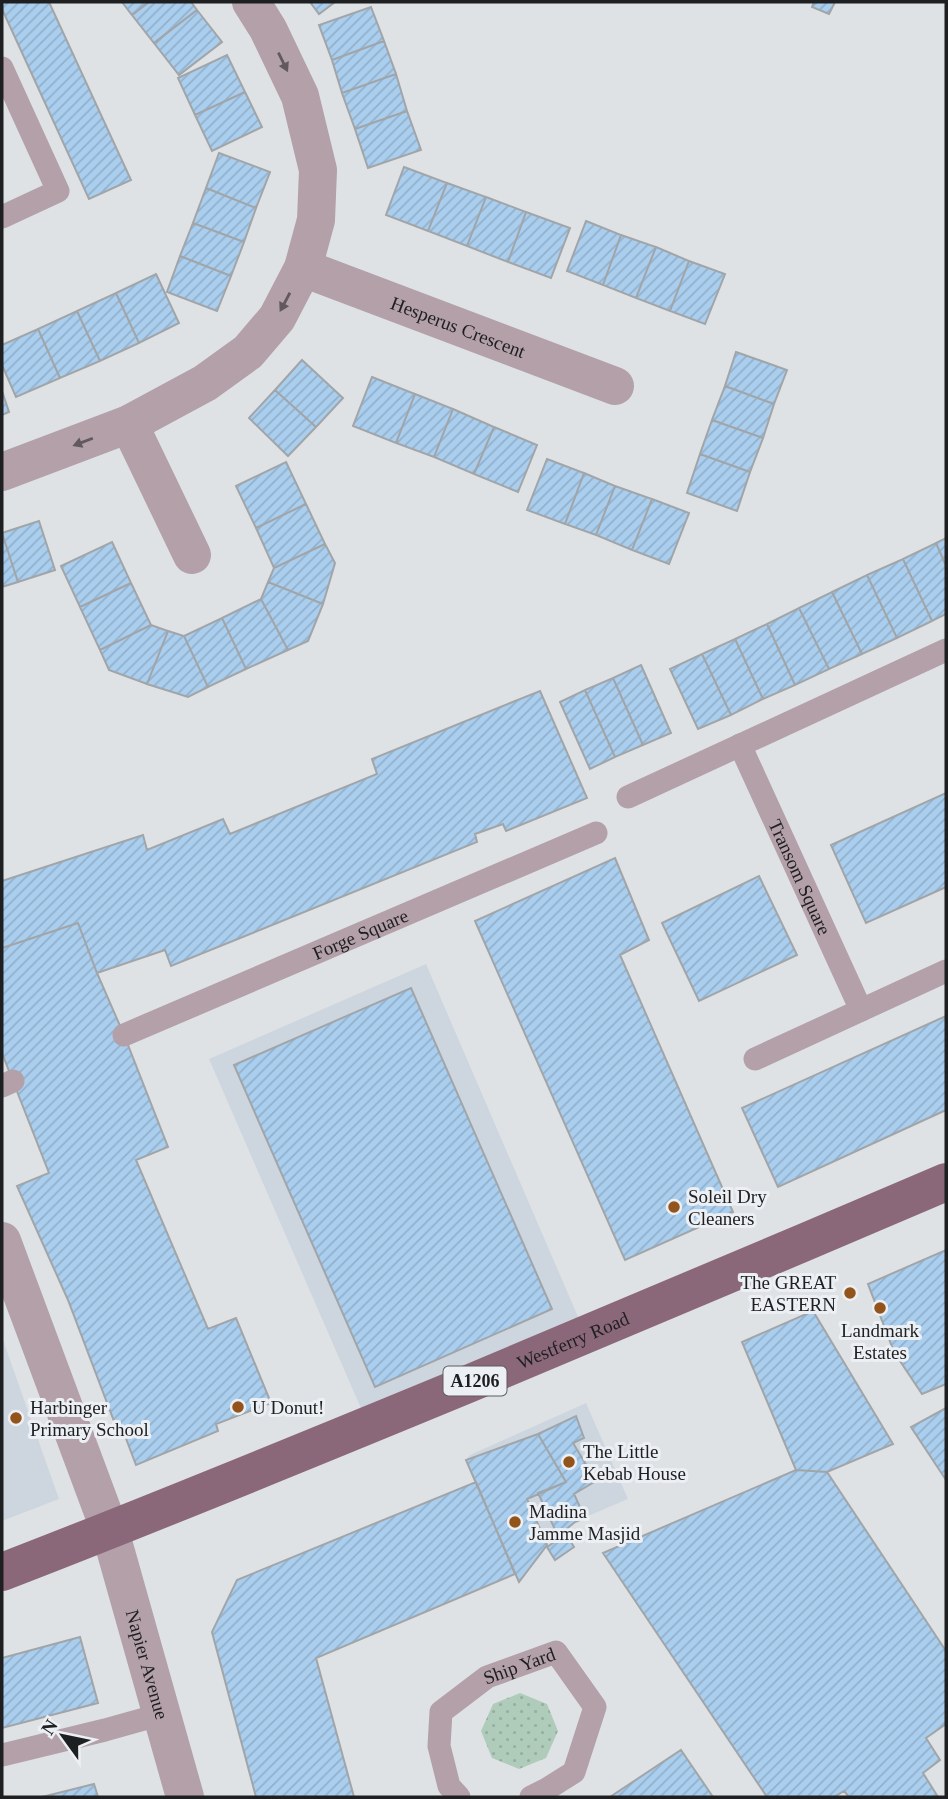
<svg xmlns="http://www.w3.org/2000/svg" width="948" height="1799" font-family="Georgia,serif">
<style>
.built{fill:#cdd6df}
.grass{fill:url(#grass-dots)}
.building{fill:url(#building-hatch);stroke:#a1a5a8;stroke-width:2}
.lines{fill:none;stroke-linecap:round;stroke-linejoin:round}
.lane{stroke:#b3a0a9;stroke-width:23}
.street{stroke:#b3a0a9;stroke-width:38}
.primary{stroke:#8b6879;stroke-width:38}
.oneway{fill:#61595e}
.poi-dot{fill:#93541b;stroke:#eceff3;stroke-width:2.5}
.labels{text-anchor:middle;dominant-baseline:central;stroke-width:6;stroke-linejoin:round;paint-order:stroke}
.shield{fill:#eceff3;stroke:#5c5d5f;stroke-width:2}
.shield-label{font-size:18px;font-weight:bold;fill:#1e1f20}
.street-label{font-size:19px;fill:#1e1f20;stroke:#eceff3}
.poi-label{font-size:19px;fill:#1e1f20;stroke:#eceff3;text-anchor:start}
</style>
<defs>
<pattern id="grass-dots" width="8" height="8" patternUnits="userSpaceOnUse" patternTransform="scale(1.75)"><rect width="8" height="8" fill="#afccbb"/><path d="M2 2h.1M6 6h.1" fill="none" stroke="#96afa0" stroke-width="1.8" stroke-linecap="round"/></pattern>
<pattern id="building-hatch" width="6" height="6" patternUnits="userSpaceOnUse" patternTransform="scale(1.75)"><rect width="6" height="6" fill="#aaceee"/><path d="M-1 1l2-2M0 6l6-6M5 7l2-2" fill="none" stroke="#92b0cc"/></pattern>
</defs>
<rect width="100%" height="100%" fill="#dfe2e5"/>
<path class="built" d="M426,964l153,355 -216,94 -154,-354z
M2,1337l57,162 -57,22z
M586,1403l42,96 -54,23 -27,23 -28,37 -53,-122 4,-5z"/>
<path class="grass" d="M520,1693l27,11 11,27 -12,27 -27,11 -27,-11 -11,-27 12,-27z"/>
<path class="building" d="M2,2h47l82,178 -42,19 -87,-190z
M122,2h27l-17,13z
M149,2h42l6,8 -43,33 -22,-28z
M310,2h25l-16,12z
M814,2h21l-6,12 -17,-7z
M371,7l13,34 -52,19 -13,-35z
M197,10l25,32 -43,33 -25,-32z
M384,41l12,33 -54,19 -10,-33z
M227,55l18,37 -50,23 -17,-37z
M396,74l11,37 -52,18 -13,-36z
M245,92l17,35 -50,24 -17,-36z
M407,111l14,39 -53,18 -13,-39z
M219,153l51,19 -14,36 -50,-20z
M404,167l43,16 -19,48 -42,-16z
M447,183l39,14 -19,49 -39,-15z
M206,188l50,20 -12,34 -51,-19z
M486,197l40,15 -18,50 -41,-16z
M526,212l44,16 -19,50 -43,-16z
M586,221l35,14 -18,50 -36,-14z
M193,223l51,19 -13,34 -51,-20z
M621,235l35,12 -20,51 -33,-13z
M656,247l33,14 -19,50 -34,-13z
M180,256l51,20 -14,35 -50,-19z
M689,261l36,13 -20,50 -35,-13z
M156,274l23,49 -40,20 -23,-50z
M116,293l23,50 -39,18 -23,-50z
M77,311l23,50 -40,17 -22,-49z
M38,329l22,49 -44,19 -14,-32v-20z
M736,352l51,18 -13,34 -49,-18z
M302,360l41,38 -27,29 -41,-37z
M372,377l43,17 -19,49 -43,-17z
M725,386l49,18 -11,34 -51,-18z
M275,390l41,37 -28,29 -39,-38z
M2,391l7,21 -7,3z
M415,394l38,15 -19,48 -38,-14z
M453,409l41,18 -20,47 -40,-17z
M712,420l51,18 -13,34 -50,-18z
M494,427l43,18 -19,47 -44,-18z
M700,454l50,18 -13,39 -50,-18z
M547,459l37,14 -19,51 -38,-14z
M286,462l20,42 -50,24 -20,-42z
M584,473l31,13 -19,49 -31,-11z
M615,486l37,13 -20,51 -36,-15z
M652,499l37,14 -20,51 -37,-14z
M306,504l19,40 -51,24 -18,-40z
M39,521l16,49 -37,12 -16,-49z
M2,533l16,49 -16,5z
M946,538v28l-10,-23z
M112,542l19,41 -51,24 -19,-41z
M936,543l10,23v48l-14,7 -29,-62z
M325,544l10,19 -12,41 -55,-22 6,-14z
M903,559l29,62 -35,17 -30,-63z
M867,575l30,63 -35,16 -30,-62z
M268,582l55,22 -15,37 -20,9 -27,-51z
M131,583l20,42 -51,25 -20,-43z
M832,592l30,62 -33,15 -30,-61z
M261,599l27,51 -42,19 -24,-51z
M799,608l30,61 -34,16 -28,-61z
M222,618l24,51 -38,18 -24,-51z
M767,624l28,61 -32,14 -28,-60z
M151,625l17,6 -21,53 -38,-14 -9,-20z
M168,631l16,5 24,51 -20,10 -41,-13z
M735,639l28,60 -32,16 -29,-61z
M702,654l29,61 -33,14 -28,-60z
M641,665l30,68 -28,12 -30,-67z
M613,678l30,67 -28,12 -30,-67z
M585,690l30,67 -25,12 -30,-67z
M540,691l47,107 -81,33 -3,-7 -28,10 2,8 -306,124 -6,-16 -68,23 -19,-50 -76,25v-67l141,-46 4,15 76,-31 7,15 147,-60 -5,-15z
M946,793v94l-80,36 -35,-78z
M615,858l34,82 -29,15 113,257 -108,48 -150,-339z
M759,876l38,79 -98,46 -37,-78z
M78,923l19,50 27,62 44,112 -32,13 72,169 28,-11 35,85 -55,21 2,7 -82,34 -14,-37 -5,1 -49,-129 -51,-114 32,-13 -47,-120v-105z
M411,988l141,321 -177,78 -141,-322z
M946,1016v94l-168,77 -36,-79z
M946,1250v134l-24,10 -28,-42 -26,-68z
M813,1311l80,133 -66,28 -31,-2 -54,-128z
M946,1408v72l-35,-53z
M576,1416l8,22 -11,5 23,38 -22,13 11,24 -10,4 -17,14 -20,-43 28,-11 -28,-48z
M538,1434l28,48 -39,17 20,46 -28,37 -53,-122z
M796,1470l31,2 119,179v73l-20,14 14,22 -17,13 15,24h-89l-5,-6 -10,6h-67l-164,-244z
M476,1482l39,92 -199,84 38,139h-98l-44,-165 25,-52z
M566,1534l8,13 -19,13 -8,-13z
M80,1637l18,66 -96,25v-70z
M681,1750l32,47h-103z
M94,1784l4,13h-56z"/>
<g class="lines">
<g class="lane">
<path d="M2,68l56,123 -56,26"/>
<path id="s1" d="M740,745l121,265"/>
<path d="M628,797l318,-147"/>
<path id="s2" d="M124,1035l472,-202"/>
<path d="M755,1059l191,-88"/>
<path d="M2,1086l11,-5"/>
<path d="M2,1755l103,-25 57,-16"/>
<path id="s3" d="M459,1797l-10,-11 -10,-40 2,-34 46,-35 69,-25 39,55 -21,65 -27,17 -16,8"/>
</g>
<g class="street">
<path id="s4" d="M303,268l312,118"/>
<path d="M129,424l63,131"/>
<path d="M2,472l127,-48 76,-41 43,-31 29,-34 26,-50 13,-48 2,-50 -18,-74 -32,-67 -17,-27"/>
<path id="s5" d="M2,1241l108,290 75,266"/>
</g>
<path class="primary" id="s6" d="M2,1572c156,-60 311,-124 466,-188 160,-67 319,-134 478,-202"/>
</g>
<defs><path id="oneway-solid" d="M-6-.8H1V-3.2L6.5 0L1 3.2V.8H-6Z" transform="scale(1.75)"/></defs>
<g class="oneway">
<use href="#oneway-solid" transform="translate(283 62) rotate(64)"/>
<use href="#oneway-solid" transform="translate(285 302) rotate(118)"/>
<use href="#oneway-solid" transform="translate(83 442) rotate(159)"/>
</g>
<g class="poi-dot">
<circle cx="674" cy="1207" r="7"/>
<circle cx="850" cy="1293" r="7"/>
<circle cx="880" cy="1308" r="7"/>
<circle cx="238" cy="1407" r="7"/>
<circle cx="16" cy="1418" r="7"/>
<circle cx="569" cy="1462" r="7"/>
<circle cx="515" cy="1522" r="7"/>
</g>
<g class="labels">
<rect class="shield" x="443.5" y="1366.5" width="63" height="29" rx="5"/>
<g class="shield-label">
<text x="475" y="1381">A1206</text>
</g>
<g class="street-label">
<text stroke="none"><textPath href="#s4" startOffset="166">Hesperus Crescent</textPath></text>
<text stroke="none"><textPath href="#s1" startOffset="145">Transom Square</textPath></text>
<text stroke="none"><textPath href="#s2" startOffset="257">Forge Square</textPath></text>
<text stroke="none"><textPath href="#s6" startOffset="616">Westferry Road</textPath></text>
<text stroke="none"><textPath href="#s5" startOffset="448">Napier Avenue</textPath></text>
<text stroke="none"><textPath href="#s3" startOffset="182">Ship Yard</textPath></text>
</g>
<g class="poi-label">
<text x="688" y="1196">Soleil Dry<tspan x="688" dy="22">Cleaners</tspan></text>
<text x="836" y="1282" text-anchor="end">The GREAT<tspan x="836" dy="22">EASTERN</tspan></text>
<text x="880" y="1330" text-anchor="middle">Landmark<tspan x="880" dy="22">Estates</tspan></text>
<text x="30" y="1407">Harbinger<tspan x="30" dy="22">Primary School</tspan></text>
<text x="252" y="1407">U Donut!</text>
<text x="583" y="1451">The Little<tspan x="583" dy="22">Kebab House</tspan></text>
<text x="529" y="1511">Madina<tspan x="529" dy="22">Jamme Masjid</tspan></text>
</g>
</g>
<rect width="948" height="1799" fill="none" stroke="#1e1f20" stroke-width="7"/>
<g transform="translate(63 1736) rotate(303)" stroke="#eceff3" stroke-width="5" paint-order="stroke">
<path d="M0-5L12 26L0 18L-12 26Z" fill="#1e1f20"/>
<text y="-10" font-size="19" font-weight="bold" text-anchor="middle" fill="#1e1f20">N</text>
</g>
</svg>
